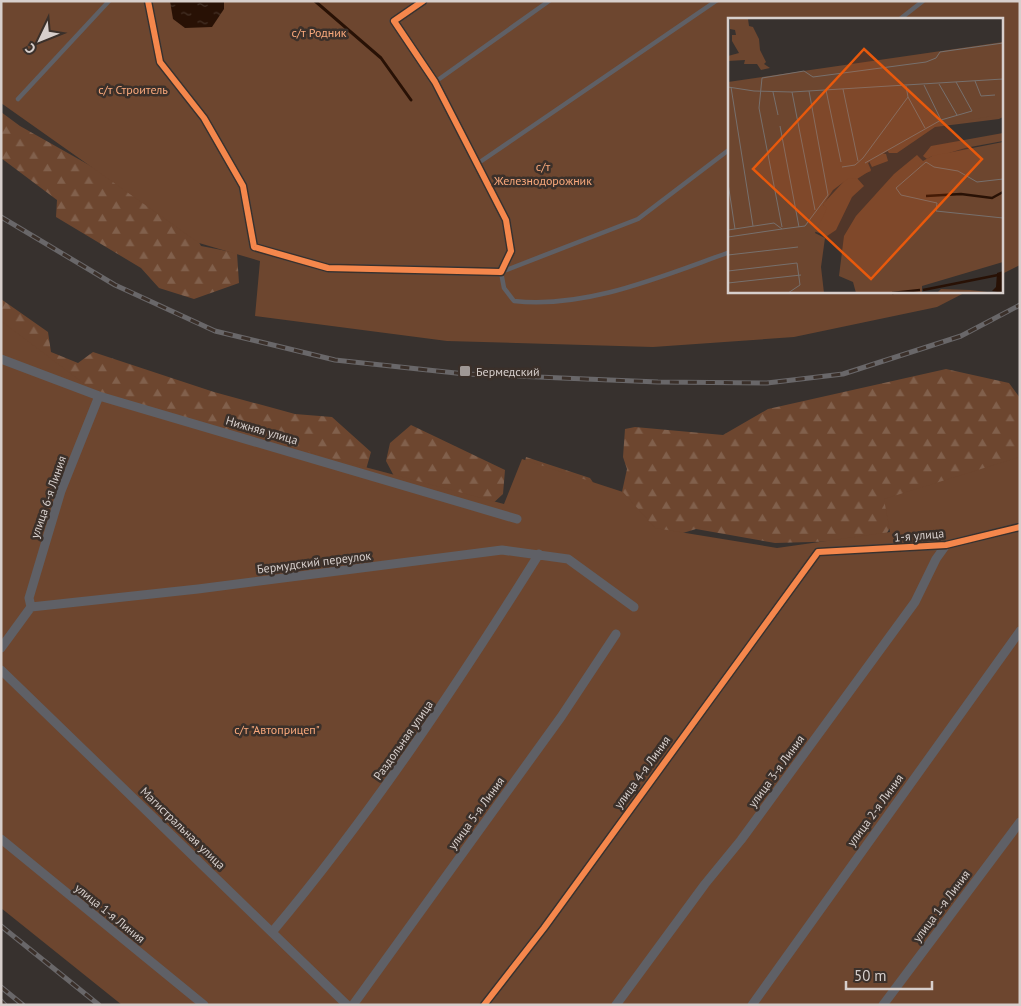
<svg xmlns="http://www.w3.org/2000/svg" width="1021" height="1006" font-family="'PT Sans',sans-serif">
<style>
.forest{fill:url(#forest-firs)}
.garden{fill:#6d462f}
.water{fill:url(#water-ripples)}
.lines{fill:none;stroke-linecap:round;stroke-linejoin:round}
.stream{stroke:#281105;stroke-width:3}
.service{stroke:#5f6066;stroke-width:4.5}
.minor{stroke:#5f6066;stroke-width:9}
.rail-casing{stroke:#696769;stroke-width:5}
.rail{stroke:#3b302a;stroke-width:3;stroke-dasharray:9;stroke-linecap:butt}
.cycleway-casing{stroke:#3b302a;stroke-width:9}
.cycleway{stroke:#f5874c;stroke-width:6}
.poi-dot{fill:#9f9895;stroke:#3b302a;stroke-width:2}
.labels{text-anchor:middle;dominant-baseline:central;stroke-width:5;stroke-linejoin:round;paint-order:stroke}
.park-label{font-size:12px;fill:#faa97c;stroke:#3b302a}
.poi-label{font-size:12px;fill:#d7cfcc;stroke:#3b302a;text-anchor:start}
.street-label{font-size:12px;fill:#d7cfcc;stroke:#3b302a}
.inset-river{fill:none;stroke:#281105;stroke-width:2.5}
.inset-road{fill:none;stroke:#77706d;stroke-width:1}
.view{fill:#e8590c;fill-opacity:0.15;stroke:#e8590c;stroke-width:2.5}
.inset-edge{fill:none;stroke:#d7cfcc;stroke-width:2.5}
</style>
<defs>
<pattern id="forest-firs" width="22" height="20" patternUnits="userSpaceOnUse" patternTransform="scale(1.25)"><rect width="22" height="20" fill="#6d462f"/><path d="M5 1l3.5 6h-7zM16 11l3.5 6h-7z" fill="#81604c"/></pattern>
<pattern id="water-ripples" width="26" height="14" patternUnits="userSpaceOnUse" patternTransform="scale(1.25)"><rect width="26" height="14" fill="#281105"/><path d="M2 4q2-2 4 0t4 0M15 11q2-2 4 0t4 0" fill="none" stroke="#463328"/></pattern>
</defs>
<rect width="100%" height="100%" fill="#37312e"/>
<path class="forest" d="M1,112l19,14 92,52 53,3 36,65 36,7 2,30 -45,16 -35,-11 -18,-20 -85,-51 1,-17 -56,-42z
M1,299l47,33 3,20 27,11 15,-11 121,40 81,22 37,3 39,35 -6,21 -271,-64 -93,-57z
M946,369l63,14 11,15v79l-119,35 -19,28 -107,3 -79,-14 -36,11 -139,-63 5,-20 64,21 11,16 19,7 7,-32 -4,-12 2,-28 10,-2 88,8 45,-26z
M411,425l94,45 -2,24 -13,12 -86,-11 -18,-34 4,-18z"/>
<path class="garden" d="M1,1h1019v264l-18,9v-255h-272v272h238l-31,16 -143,30 -141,10 -206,-6 -192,-25 5,-55 -61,-18 -198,-140z
M1,321l101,76 402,107 18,-45 101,33 32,36 122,20 113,-16 -6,-33 136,-42v548h-898l-121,-97z"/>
<path class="water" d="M170,1h54v8l-12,18 -27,1 -12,-9z"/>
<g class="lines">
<path class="stream" d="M315,1l66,57 30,42"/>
<path class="service" d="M900,19l23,-18
M435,82l114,-81
M18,99l91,-98
M730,149l-92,70 -137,53 3,16 10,13c73,8 148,-25 216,-49
M477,164l239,-163"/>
<path class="minor" d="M148,1l12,61 44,56 39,68 11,61 74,21 173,4 10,-21 -5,-31 -71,-138 -41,-61 29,-20
M1,359l98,37 418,123
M31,607l-2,-9 32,-107 38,-95
M1,648l30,-41 167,-18 304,-39 66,9 66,48
M1,670l346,335
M1,839l203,166
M273,931c99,-118 184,-246 266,-377
M353,1005l208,-288 55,-83
M484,1005l60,-77 274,-376 128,-7 74,-18
M616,1005l89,-121 36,-44 174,-238 21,-43 10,-14
M752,1005l268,-374
M883,1005l137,-183"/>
<defs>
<path id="rail" d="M1,217l114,68 100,46 120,29 130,14 193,8 109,1 76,-9 118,-38 59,-31
M1,926l98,79
M1,987l22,18
M1,1001l4,4"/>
</defs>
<use href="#rail" class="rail-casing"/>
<use href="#rail" class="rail"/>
<defs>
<path id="cycleway" d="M148,1l12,61 44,56 39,68 11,61 74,21 173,4 10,-21 -5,-31 -71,-138 -41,-61 29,-20
M484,1005l60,-77 274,-376 128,-7 74,-18"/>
</defs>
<use href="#cycleway" class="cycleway-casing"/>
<use href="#cycleway" class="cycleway"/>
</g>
<rect class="poi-dot" x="459" y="365" width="12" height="12" rx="2.5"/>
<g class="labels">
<g class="park-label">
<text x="319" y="32">с/т Родник</text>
<text x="133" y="89">с/т Строитель</text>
<text x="543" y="166">с/т<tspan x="543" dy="14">Железнодорожник</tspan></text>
<text x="277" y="729">с/т "Автоприцеп"</text>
</g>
<g class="poi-label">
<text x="476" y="371">Бермедский</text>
</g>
<g class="street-label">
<text transform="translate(262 430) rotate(16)">Нижняя улица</text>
<text transform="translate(48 497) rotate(-71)">улица 6-я Линия</text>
<text transform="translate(919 535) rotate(-5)">1-я улица</text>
<text transform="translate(314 562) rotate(-7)">Бермудский переулок</text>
<text transform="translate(403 740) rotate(-55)">Раздольная улица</text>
<text transform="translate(776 771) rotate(-54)">улица 3-я Линия</text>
<text transform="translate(642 772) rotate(-54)">улица 4-я Линия</text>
<text transform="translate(875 810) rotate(-54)">улица 2-я Линия</text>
<text transform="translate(476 813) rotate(-54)">улица 5-я Линия</text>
<text transform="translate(183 828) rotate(44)">Магистральная улица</text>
<text transform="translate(941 906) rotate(-53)">улица 1-я Линия</text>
<text transform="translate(110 913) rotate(39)">улица 1-я Линия</text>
</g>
</g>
<g transform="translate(728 18)">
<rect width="275" height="275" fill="#37312e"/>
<path d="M2,1h18l1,7 4,1 6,12 1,11 6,12 -2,2 6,4 -9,2 -4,-6h-13l1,-4 -17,1v-5l11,-3 -7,-12v-6h4l-1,-5 -5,-1zM275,93v6l-4,2 -64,8 -38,26h-8l-2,-3 37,-24zM275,115v8l-38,7 -16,5 -6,6 -11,-3 -5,3 -4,-3 8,-10zM152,135l6,1 2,7 -16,6 -3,-6zM141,150l2,3 -15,6 8,9 -12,11 -16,33 -9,6 -19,-7 16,-20 -1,-5 24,-26z" fill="#6d462f"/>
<path d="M275,24v72l-78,14 -57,35 3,7 -14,9 -8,-1 -16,12 -10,15 4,3 -12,25 10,5 -4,29 3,26h-96v-211zM275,124v120l-81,24v7h-66l-3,-11 -14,-6 5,-40 12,-20 38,-42 23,-19 6,6 9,-5zM213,271l29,1 26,3h-59z" fill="#6d462f"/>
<path d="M275,253v22l-11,-2 4,-4 1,-14z" fill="#281105"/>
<path class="inset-river" d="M198,178l35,-2 31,4 11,-6M195,272l75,-15M164,275l28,-3"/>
<path class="inset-road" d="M247,63l6,15 14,-1M211,66l18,31M196,67l17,35M0,69l26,4 38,1 211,-13M3,69l22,139M115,71l15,72M98,72l15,72M45,74l5,23M64,74l23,118M180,79l17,31M52,108l19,101M137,145l76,-43 31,-9 -16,-29M114,149l13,-2 8,-7 45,-61 -2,-11M275,161l-26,3 -19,-11 -24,-4 -8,-5 -30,26 5,7 36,8 -1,8 67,7M0,165l7,46M54,209l-23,-119 3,-30 42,-7 9,6 113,-15 10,-4 4,-6 63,-9M0,212l46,-7 8,6 23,-3 23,-31 -19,-104M0,219l54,-8M0,237l70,-8M0,253l69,-8 3,22 -12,8M0,265l73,-8"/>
<path class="view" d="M136,31l118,110 -111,120 -118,-110z"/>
<rect width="275" height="275" class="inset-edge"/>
</g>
<rect width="1021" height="1006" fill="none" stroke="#d7cfcc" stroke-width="5"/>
<g transform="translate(40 40) rotate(227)" stroke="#3b302a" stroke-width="4" paint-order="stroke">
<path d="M0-4L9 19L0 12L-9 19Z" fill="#d7cfcc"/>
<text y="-8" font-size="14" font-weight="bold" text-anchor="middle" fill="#d7cfcc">С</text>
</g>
<path d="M846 981v8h86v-8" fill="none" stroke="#d7cfcc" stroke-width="2.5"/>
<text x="854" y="981" font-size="15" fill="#d7cfcc" stroke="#3b302a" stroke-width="4" paint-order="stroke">50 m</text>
</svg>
